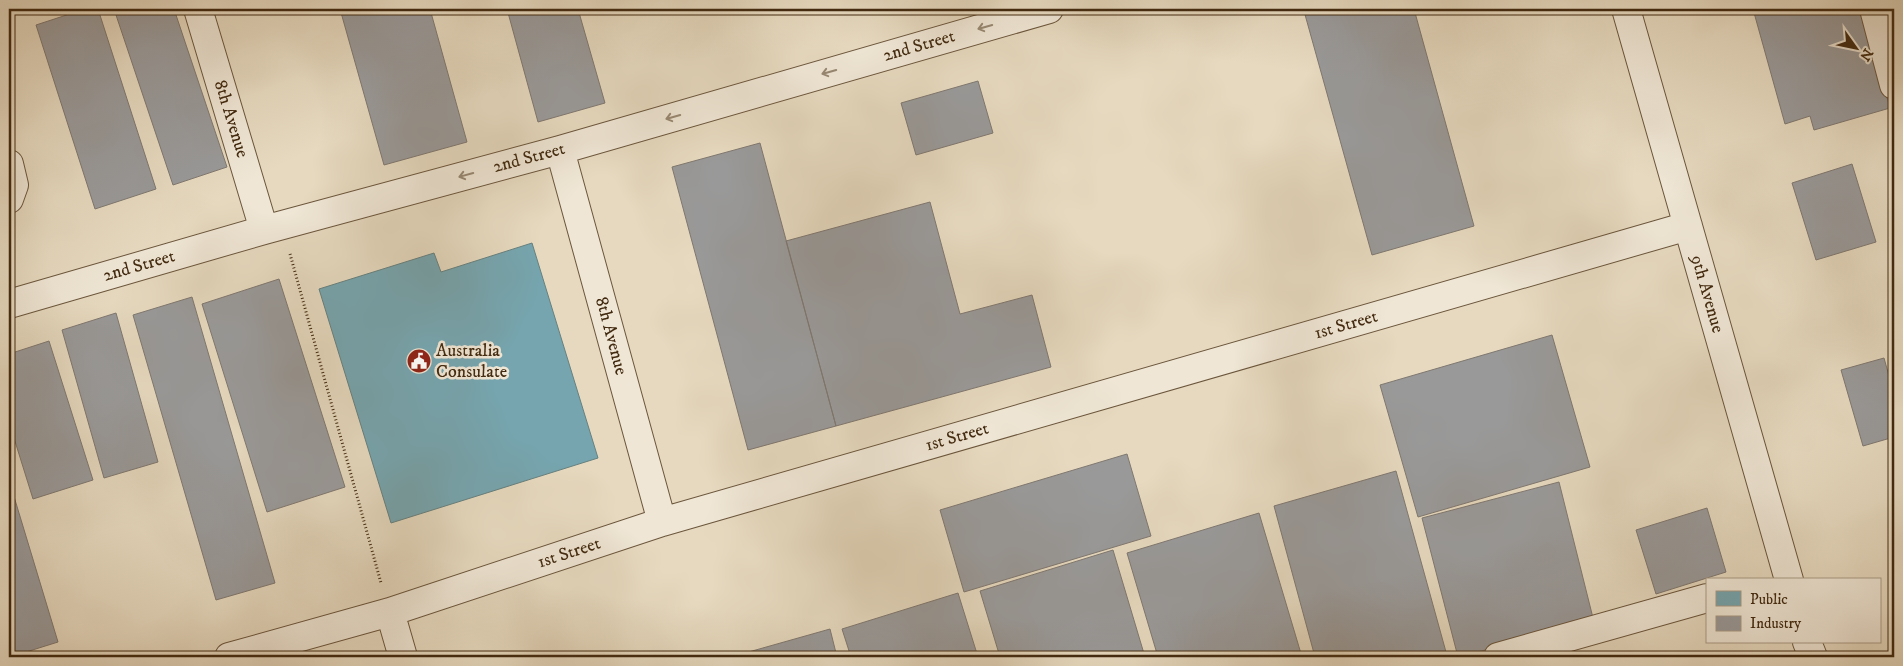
<svg xmlns="http://www.w3.org/2000/svg" width="1903" height="666" font-family="'IM FELL DW Pica',serif">
<style>
.public{fill:#76a5af;stroke:#66807f}
.industry{fill:#999;stroke:#7f7870}
.lines{fill:none;stroke-linecap:round;stroke-linejoin:round}
.minor-casing{stroke:#6b563c;stroke-width:30}
.path{stroke:#422a10;stroke-width:3;stroke-dasharray:1 2.5;stroke-linecap:butt}
.minor{stroke:#efe6d5;stroke-width:28}
.oneway{stroke:#988872}
.labels{text-anchor:middle;dominant-baseline:central;stroke-width:5;stroke-linejoin:round;paint-order:stroke}
.street-label{font-size:18px;fill:#422a10;stroke:#efe6d5}
.poi-label{font-size:18px;fill:#422a10;stroke:#efe6d5;text-anchor:start}
</style>
<rect width="100%" height="100%" fill="#e6d9bf"/>
<filter id="stains"><feTurbulence type="fractalNoise" baseFrequency=".004" numOctaves="4"/><feColorMatrix values="0 0 0 0 .2 0 0 0 0 .09 0 0 0 0 .02 0 0 0 .5 -.17"/></filter>
<radialGradient id="worn" r=".72"><stop offset=".6" stop-color="#630" stop-opacity="0"/><stop offset="1" stop-color="#630" stop-opacity=".3"/></radialGradient>
<path class="public" d="M532,243l66,215 -207,65 -72,-234 115,-36 7,19z"/>
<path class="industry" d="M85,9h13l58,180 -61,20 -59,-184z
M123,9h51l53,158 -54,18 -58,-173z
M340,9h90l37,133 -83,23z
M507,9h71l27,94 -67,19z
M1311,9h103l60,217 -102,29 -68,-244z
M1753,9h109l28,99 -76,22 -4,-14 -25,8z
M978,81l15,52 -77,22 -15,-52z
M760,143l76,283 -88,24 -76,-283z
M1852,164l24,78 -60,18 -24,-77z
M930,202l30,112 72,-19 19,72 -215,59 -50,-185z
M279,279l66,208 -78,25 -65,-208z
M192,297l83,286 -59,17 -83,-285z
M116,313l42,149 -54,16 -42,-148z
M1552,335l38,132 -172,50 -38,-132z
M49,341l44,139 -60,19 -24,-77v-68z
M1884,358l10,36v43l-31,9 -22,-76z
M1127,454l24,82 -187,56 -24,-82z
M1396,471l50,181 -18,5h-113l-41,-151z
M9,480l49,162 -48,15h-1z
M1559,482l35,140 -136,35 -36,-139z
M1707,508l19,64 -70,22 -20,-64z
M1259,513l43,144h-144l-31,-104z
M1113,550l32,107h-145l-20,-66z
M958,593l20,64h-127l-9,-28z
M830,629l7,28h-106z"/>
<g class="lines">
<defs>
<path id="minor" d="M198,9l66,221
M1626,9l163,571
M1874,9l20,76
M560,150l102,372
M9,164l5,21 -5,14
M9,304l255,-74 296,-80 489,-141
M390,612l13,45
M1807,642l6,15
M229,657l161,-45 272,-90 1026,-296
M1498,657l209,-59"/>
</defs>
<use href="#minor" class="minor-casing"/>
<path class="path" d="M290,254l91,329"/>
<use href="#minor" class="minor"/>
</g>
<defs><path id="oneway-shaft" d="M-6 0H5M1.5-3L5.5 0L1.5 3" fill="none" stroke-width="1.6" stroke-linecap="round" stroke-linejoin="round" transform="scale(1.25)"/></defs>
<g class="oneway">
<use href="#oneway-shaft" transform="translate(985 27) rotate(164)"/>
<use href="#oneway-shaft" transform="translate(829 72) rotate(164)"/>
<use href="#oneway-shaft" transform="translate(673 117) rotate(164)"/>
<use href="#oneway-shaft" transform="translate(466 175) rotate(165)"/>
</g>
<defs>
<symbol id="civic-disc" viewBox="-11 -11 22 22"><circle r="9.5" fill="#8f2418" stroke="#efe6d5"/><path d="M-.6-6.5H3V-4.5H.6V-3L4-1V1h2V6H-6V1h2V-1L-.6-3ZM-1.2 2.5V6h2.4V2.5Z" fill="#fff"/></symbol>
</defs>
<g fill-rule="evenodd">
<use href="#civic-disc" x="405" y="347" width="28" height="28"/>
</g>
<g class="labels">
<g class="street-label">
<text transform="translate(919 46) rotate(-16)">2nd Street</text>
<text transform="translate(231 119) rotate(73)">8th Avenue</text>
<text transform="translate(529 158) rotate(-15)">2nd Street</text>
<text transform="translate(139 266) rotate(-16)">2nd Street</text>
<text transform="translate(1707 294) rotate(74)">9th Avenue</text>
<text transform="translate(1346 325) rotate(-16)">1st Street</text>
<text transform="translate(611 336) rotate(75)">8th Avenue</text>
<text transform="translate(957 437) rotate(-16)">1st Street</text>
<text transform="translate(569 553) rotate(-18)">1st Street</text>
</g>
<g class="poi-label">
<text x="436" y="351">Australia<tspan x="436" dy="21">Consulate</tspan></text>
</g>
</g>
<rect width="1903" height="666" fill="none" stroke="#e6d9bf" stroke-width="30"/>
<rect x="10" y="10" width="1883" height="646" fill="none" stroke="#422a10" stroke-width="2.5"/>
<rect x="15" y="15" width="1873" height="636" fill="none" stroke="#422a10"/>
<rect x="1706" y="578" width="175" height="65" fill="#efe6d5" stroke="#aa9b86"/>
<rect x="1716" y="591" width="25" height="15" fill="#76a5af" stroke="#aa9b86"/>
<text x="1750" y="604" font-size="15" fill="#422a10">Public</text>
<rect x="1716" y="616" width="25" height="15" fill="#999999" stroke="#aa9b86"/>
<text x="1750" y="628" font-size="15" fill="#422a10">Industry</text>
<g transform="translate(1856 48) rotate(123)" stroke="#efe6d5" stroke-width="4" paint-order="stroke">
<path d="M0-4L9 19L0 12L-9 19Z" fill="#422a10"/>
<text y="-8" font-size="14" font-weight="bold" text-anchor="middle" fill="#422a10">N</text>
</g>
<rect width="100%" height="100%" filter="url(#stains)"/>
<rect width="100%" height="100%" fill="url(#worn)"/>
</svg>
